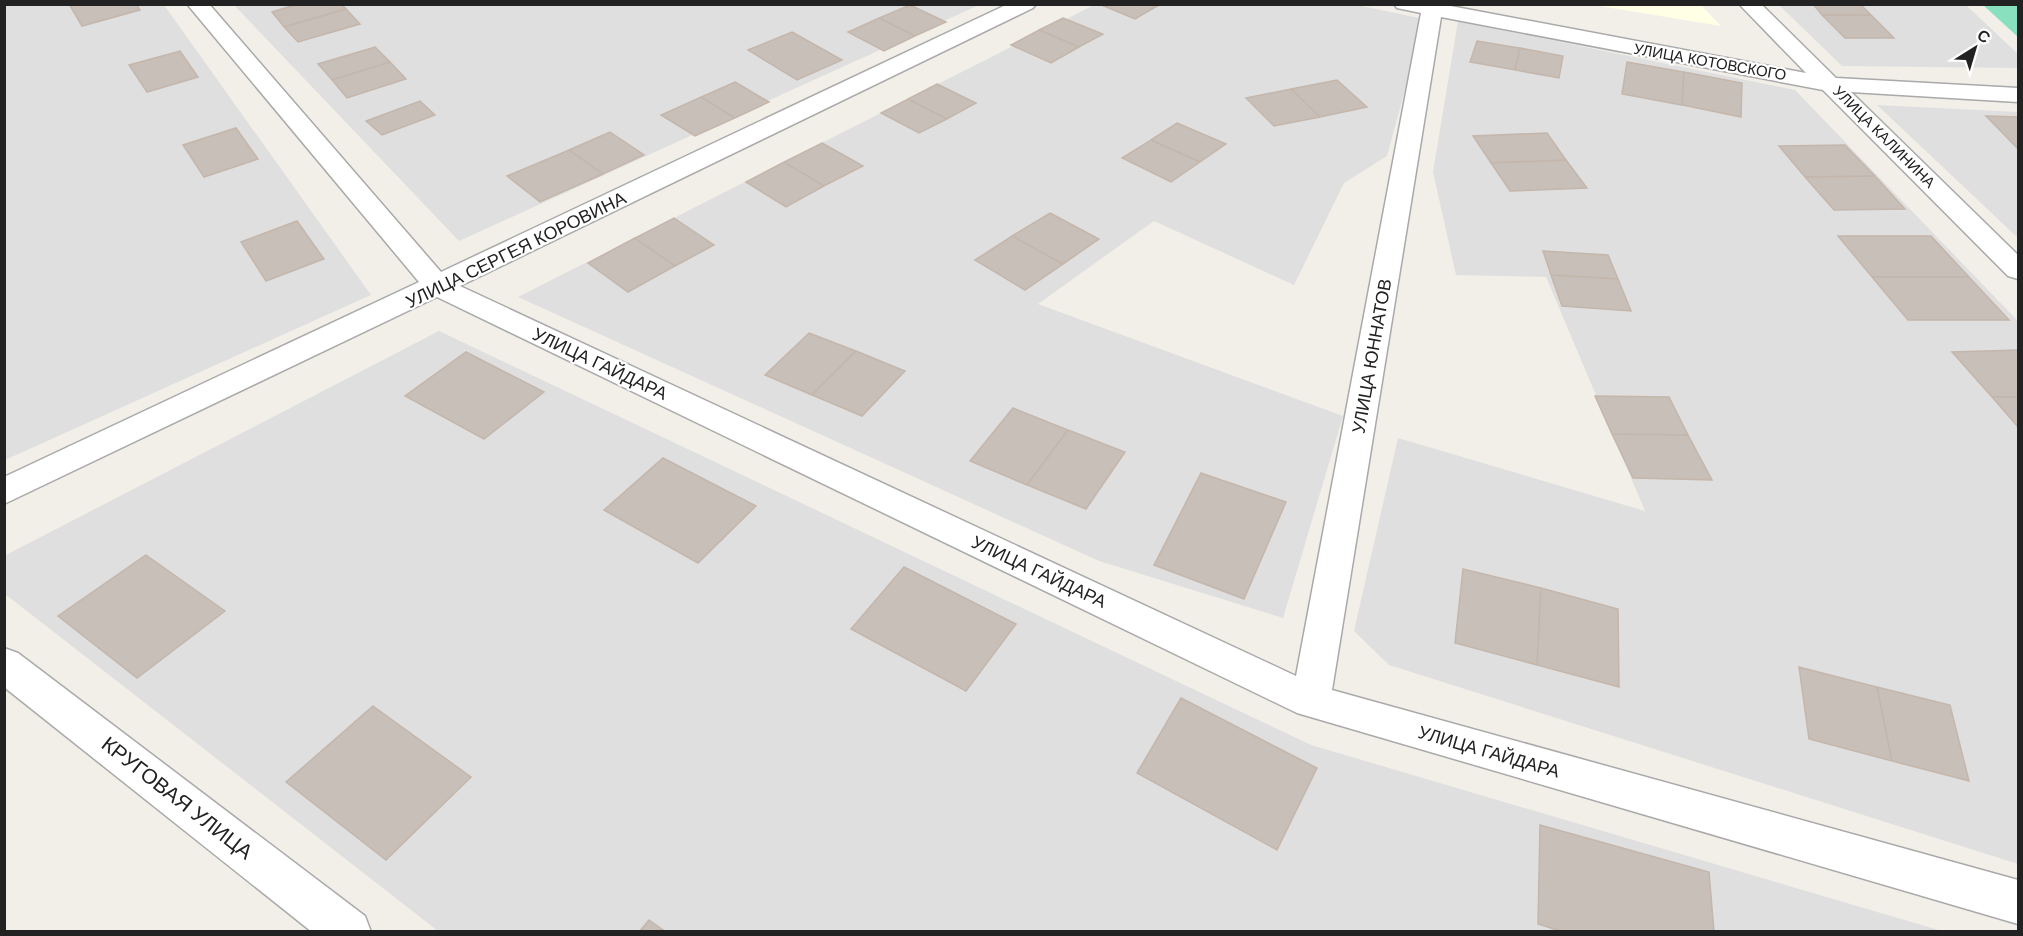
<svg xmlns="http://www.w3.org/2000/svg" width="2023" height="936" font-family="'DM Sans',sans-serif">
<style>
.residential{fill:#e0dfdf}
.education{fill:#ffffe5}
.pitch{fill:#88e0be}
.building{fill:#c7bfb8;stroke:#c4b6ab;stroke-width:1.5}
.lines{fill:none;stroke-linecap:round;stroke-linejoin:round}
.minor-casing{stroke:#a9a9a9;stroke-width:3}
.tertiary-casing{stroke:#a9a9a9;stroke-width:3}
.minor{fill:#fff;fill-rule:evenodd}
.tertiary{fill:#fff;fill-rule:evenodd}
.labels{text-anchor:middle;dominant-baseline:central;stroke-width:4.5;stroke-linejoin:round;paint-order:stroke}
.far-street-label{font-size:15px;fill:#222;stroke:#fff}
.street-label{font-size:18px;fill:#222;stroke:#fff}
.near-street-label{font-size:21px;fill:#222;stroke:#fff}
</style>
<rect width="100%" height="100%" fill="#f2efe9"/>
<path class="residential" d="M1352,4l72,15 -37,137 -43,27 -50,102 -140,-64 -116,83 305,112 -60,202 -184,-57 -581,-264 576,-292z
M4,5h160l207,290 -366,165z
M234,5h745l-520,236z
M1779,5h187l52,49v14l-176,-2z
M1458,21l337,69 223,231v543l-629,-199 -35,-34 44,-193 247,73 -99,-234 -90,-2 -23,-103z
M1877,105l141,7v126z
M439,331l872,414 631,186h-1504l-433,-337 -1,-38z"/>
<path class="education" d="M1594,5h107l20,21z"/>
<path class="pitch" d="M1983,5h35v32z"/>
<path class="building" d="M69,4h67l4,6 -58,16z
M298,4h43l5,5 -62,18 -12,-15z
M1099,4h59l1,1 -24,14z
M1813,4h47l11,11h-49z
M910,5l36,17 -31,14 -36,-18z
M346,9l14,15 -62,18 -14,-15z
M1822,15h49l23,23h-49z
M879,18l36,18 -31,15 -36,-19z
M1063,18l40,16 -24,13 -40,-17z
M1039,30l40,17 -28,16 -40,-18z
M792,32l50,28 -45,20 -49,-30z
M1477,41l43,7 -5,22 -45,-8z
M375,47l15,15 -58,18 -14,-16z
M1520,48l43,8 -4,22 -44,-8z
M180,51l18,26 -51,15 -18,-27z
M390,62l16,17 -59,19 -15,-18z
M1627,62l57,10 -2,33 -60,-11z
M1684,72l58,11 -1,34 -59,-12z
M1337,80l30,27 -47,10 -29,-28z
M735,82l34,20 -34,16 -34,-21z
M937,84l39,19 -29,16 -39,-20z
M1291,89l29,28 -46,9 -28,-28z
M701,97l34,21 -40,18 -34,-21z
M908,99l39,20 -28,14 -38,-20z
M420,101l15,14 -53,20 -16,-14z
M1986,116l32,1v32z
M1177,123l49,21 -26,18 -49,-22z
M236,128l22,31 -54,18 -21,-32z
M610,132l34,23 -41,19 -34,-24z
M1547,133l19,27 -75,3 -18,-27z
M1151,140l49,22 -29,20 -49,-24z
M822,143l41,23 -39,20 -40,-24z
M1845,145l30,31 -70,1 -26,-31z
M569,150l34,24 -63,28 -33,-26z
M1566,160l21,28 -77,3 -19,-28z
M784,162l40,24 -38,21 -40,-25z
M1875,176l30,33 -71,1 -29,-33z
M1050,213l49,26 -36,25 -51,-28z
M674,218l40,27 -39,21 -40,-28z
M297,221l27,38 -58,22 -25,-39z
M1012,236l51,28 -38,26 -50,-30z
M1838,236h93l38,41h-97z
M635,238l40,28 -47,26 -40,-29z
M1543,251l65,4 10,24 -67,-4z
M1551,275l67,4 13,32 -69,-5z
M1872,277h97l40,43h-101z
M809,333l47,18 -44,44 -47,-20z
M2018,350v47h-26l-40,-45z
M856,351l49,20 -43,45 -50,-21z
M466,352l78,40 -60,47 -79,-43z
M1595,396l74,1 19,38 -76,-1z
M1992,397h26v30z
M1013,408l55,22 -41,55 -57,-24z
M1068,430l57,22 -39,57 -59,-24z
M1612,434l76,1 24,45 -79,-2z
M663,458l93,48 -58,57 -94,-53z
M1201,473l85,29 -42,97 -90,-34z
M146,555l79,56 -88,67 -79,-62z
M904,567l112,57 -50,67 -115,-62z
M1463,569l78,19 -4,77 -82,-22z
M1541,588l77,21 1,78 -82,-22z
M1799,667l78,20 15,74 -83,-22z
M1877,687l73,18 19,76 -77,-20z
M1181,698l136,70 -40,82 -140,-77z
M373,706l98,71 -85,83 -100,-78z
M1540,825l169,47 5,60h-151l-25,-8z
M649,920l17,12h-27z"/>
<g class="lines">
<defs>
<path id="minor" d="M187,4h22l232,268 567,-268h28l-3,4 -573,278 836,390 125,-663 -24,-5 -3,-4h46l366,69 -67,-69h22l75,74 182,10v14l-167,-10 167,163v24l-10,-3 -185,-186 -382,-73 -109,673 686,190v44l-721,-211 -860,-416 -433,207v-27l415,-195z"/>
<path id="tertiary" d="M4,648l14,5 347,263 6,16h-59l-308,-245z"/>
</defs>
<use href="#minor" class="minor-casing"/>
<use href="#tertiary" class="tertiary-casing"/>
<use href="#minor" class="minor"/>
<use href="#tertiary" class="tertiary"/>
</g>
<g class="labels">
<g class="far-street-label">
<text transform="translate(1710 62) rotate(10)">УЛИЦА КОТОВСКОГО</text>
<text transform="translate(1884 137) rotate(45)">УЛИЦА КАЛИНИНА</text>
</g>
<g class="street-label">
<text transform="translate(516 250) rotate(-26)">УЛИЦА СЕРГЕЯ КОРОВИНА</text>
<text transform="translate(1372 356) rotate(-80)">УЛИЦА ЮННАТОВ</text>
<text transform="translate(600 364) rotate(25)">УЛИЦА ГАЙДАРА</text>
<text transform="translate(1039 572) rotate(25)">УЛИЦА ГАЙДАРА</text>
<text transform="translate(1489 752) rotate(16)">УЛИЦА ГАЙДАРА</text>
</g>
<g class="near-street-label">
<text transform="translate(177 798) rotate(38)">КРУГОВАЯ УЛИЦА</text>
</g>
</g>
<rect width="2023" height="936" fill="none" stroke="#222222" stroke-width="12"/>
<g transform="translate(1975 48) rotate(37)" stroke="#ffffff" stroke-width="4.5" paint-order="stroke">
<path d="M0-4.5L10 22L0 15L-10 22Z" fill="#222222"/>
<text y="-9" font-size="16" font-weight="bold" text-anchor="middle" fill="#222222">С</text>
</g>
</svg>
